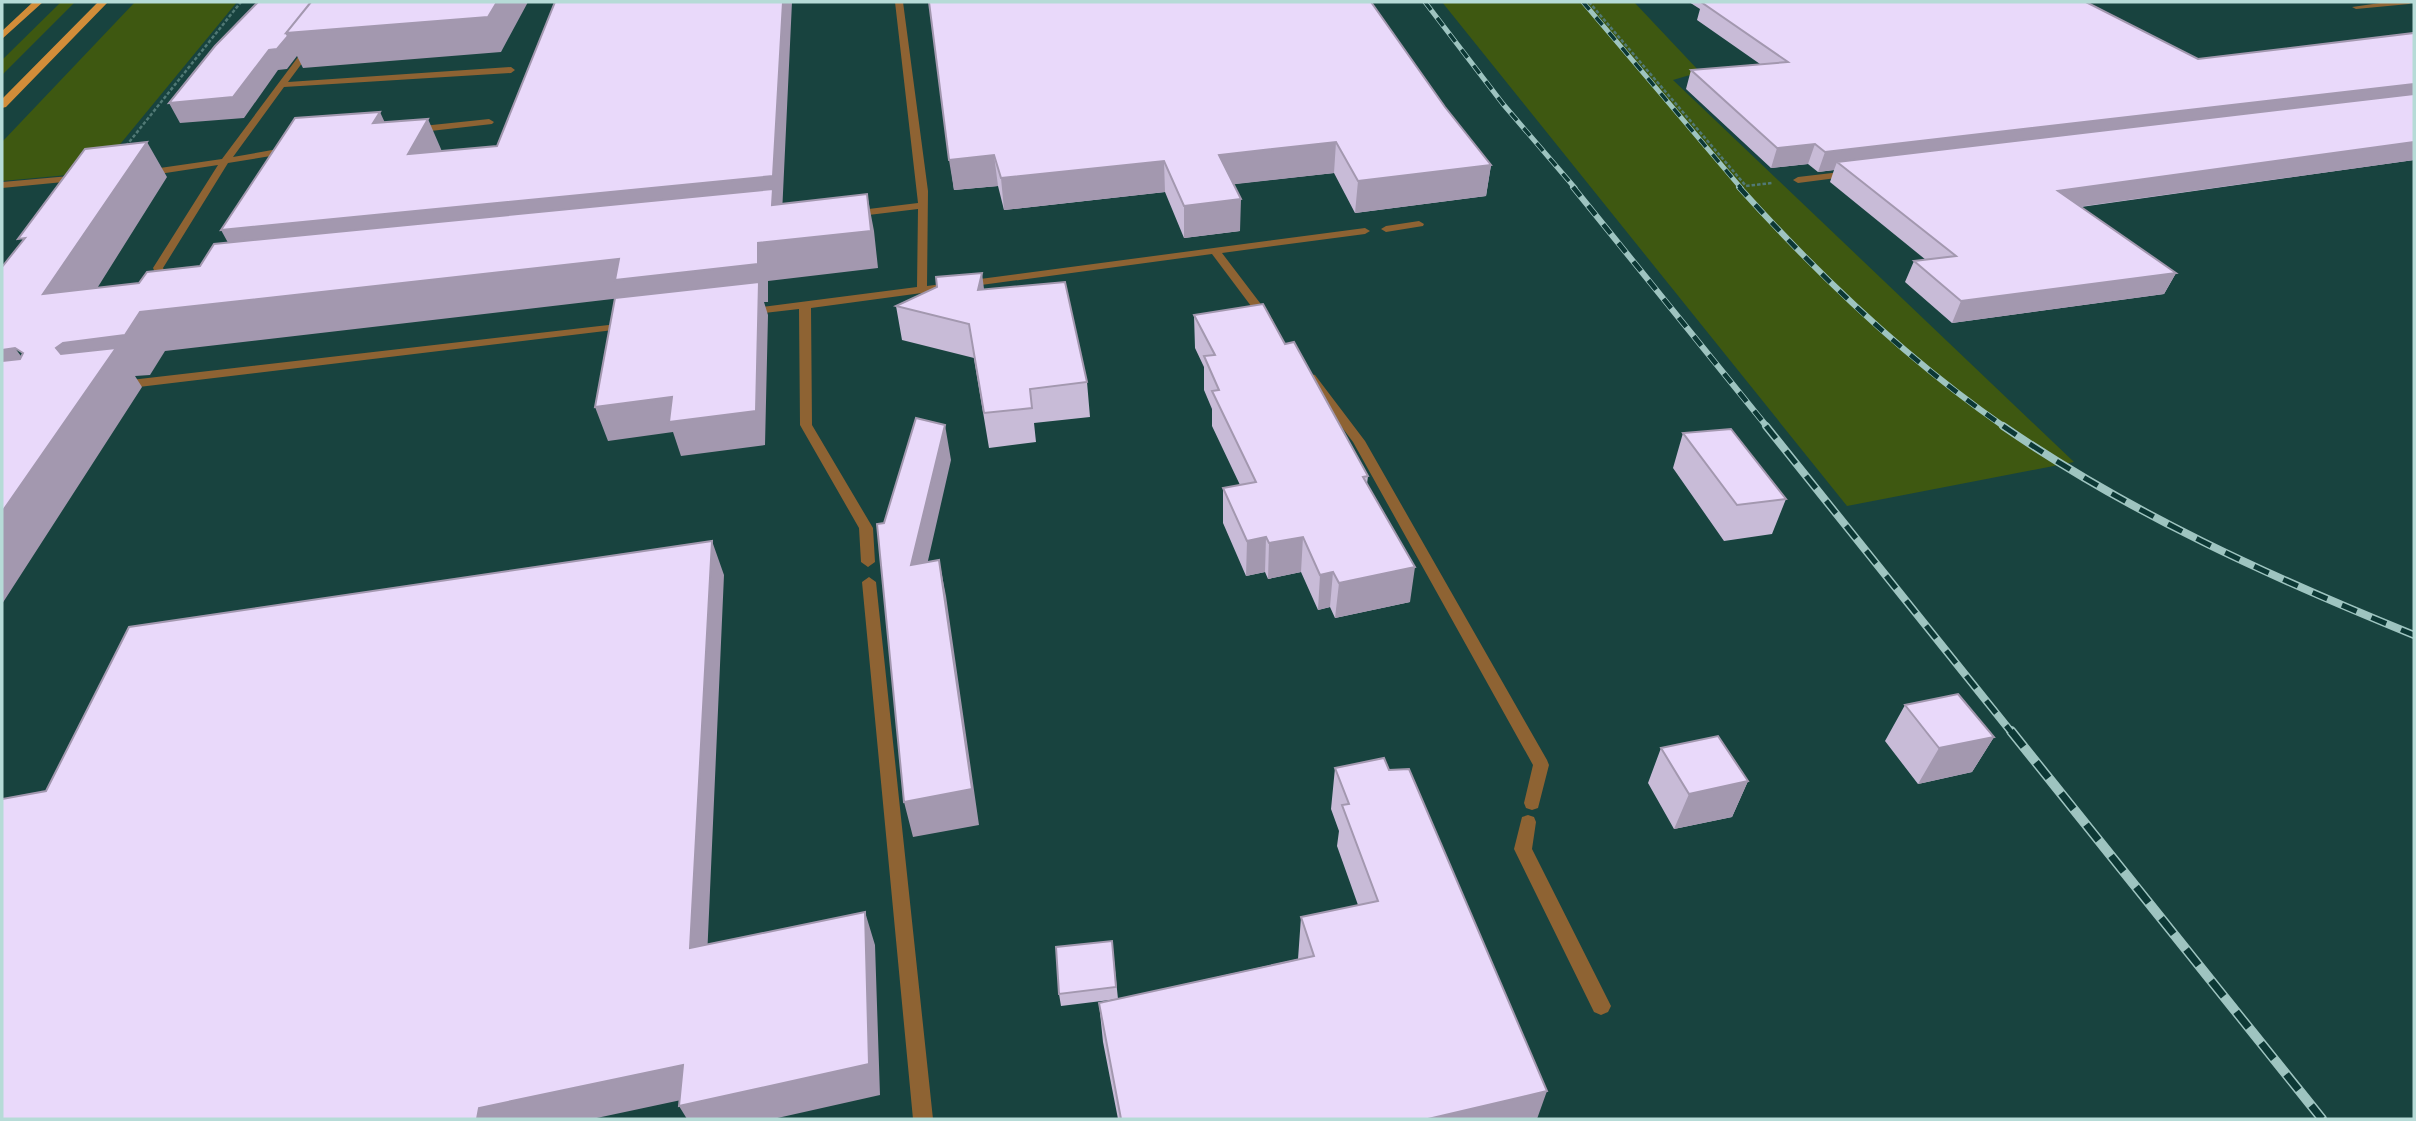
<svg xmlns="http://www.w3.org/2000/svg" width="2416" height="1121" font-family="Montserrat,sans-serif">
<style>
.green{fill:#3e5811}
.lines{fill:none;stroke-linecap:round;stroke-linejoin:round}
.path{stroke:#517975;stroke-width:2.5;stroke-dasharray:3.5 2;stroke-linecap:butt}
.service{fill:#8e6333;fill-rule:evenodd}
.minor{fill:#8e6333;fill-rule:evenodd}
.primary{fill:#d28d39;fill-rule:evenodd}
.rail-far3-casing{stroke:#9ec4c0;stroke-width:5}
.rail-far2-casing{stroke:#9ec4c0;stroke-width:6}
.rail-far1-casing{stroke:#9ec4c0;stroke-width:8}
.rail-casing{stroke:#9ec4c0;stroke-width:10}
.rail-far3{stroke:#0c3835;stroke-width:3.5;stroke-dasharray:10;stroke-linecap:butt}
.rail-far2{stroke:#0c3835;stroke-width:4.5;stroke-dasharray:12;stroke-linecap:butt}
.rail-far1{stroke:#0c3835;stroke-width:5;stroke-dasharray:16;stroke-linecap:butt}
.rail{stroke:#0c3835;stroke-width:7;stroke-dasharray:20;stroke-linecap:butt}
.wall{fill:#c8bbd7}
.shaded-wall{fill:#a398af}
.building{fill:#e9d9fa;stroke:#a398af;stroke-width:2}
</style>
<rect width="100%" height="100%" fill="#18433f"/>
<path class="green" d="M61,2h14l-73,73v-15z
M135,2h102l-134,163 -35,10 -66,6v-39z
M1442,2h192l66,70 -27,8 401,382 -227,44z"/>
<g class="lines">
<path class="path" d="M1589,2l157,184 26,-3
M126,146l115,-144"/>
<path class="service" d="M895,2h8l25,189 -1,95 438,-58 5,3 -5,3 -143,19 51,67 -6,3 -4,-1 -51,-68 -401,54 1,117 61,103 2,34 -7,5 -7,-5 -2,-34 -59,-103 -1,-116 -52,6 -6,-3 6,-3 170,-22 1,-78 -66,8 -5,-3 5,-3 66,-8z
M2387,2h26l-4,2 -53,5 -4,-2z
M307,45l7,2 -26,35 223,-15 4,3 -4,3 -227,14 -51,70 56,-10 5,3 -5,3 -61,10 -65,105 4,8 8,4 -5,3 -11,-2 -6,-13 65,-103 -72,11 -5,-3 5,-3 76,-11z
M489,119l5,3 -2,2 -79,9 -5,-3 5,-3z
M81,175l5,3 -2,2 -82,8v-6z
M1419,221l5,3 -1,2 -37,6 -5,-3 5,-3z
M626,323l4,1v4l-508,61 -6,-4 6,-4z
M1311,374l4,1 50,66 182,319 2,5 -11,43 -6,2 -6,-2 -2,-5 9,-38 -180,-323 -48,-64z
M869,577l7,5 57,537h-20l-51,-537z
M1528,815l6,2 2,5 -4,27 76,151 3,6 -3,6 -7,3 -7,-3 -80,-163 8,-32z"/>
<path class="minor" d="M1849,171l5,3 -2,2 -54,7 -5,-3 5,-3z"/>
<path class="primary" d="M33,2h10l-41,37v-8z
M98,2h10l-102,105 -4,1v-9z"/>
<defs>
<path id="rail-far3" d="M1425,2l78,102 72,84
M1583,2l158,186"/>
<path id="rail-far2" d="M1573,187l195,241
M1739,187c81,90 167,172 267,241"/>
<path id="rail-far1" d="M1766,426l246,307
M2003,426c128,88 268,151 411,209"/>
<path id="rail" d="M2011,731l311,388"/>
</defs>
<use href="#rail-far3" class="rail-far3-casing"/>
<use href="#rail-far2" class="rail-far2-casing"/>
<use href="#rail-far1" class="rail-far1-casing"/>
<use href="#rail" class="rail-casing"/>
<use href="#rail-far3" class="rail-far3"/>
<use href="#rail-far2" class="rail-far2"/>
<use href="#rail-far1" class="rail-far1"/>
<use href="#rail" class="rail"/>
</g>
<path class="wall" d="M929,2l516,105 46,58 -5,31 -131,17 -21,-40 -101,11 7,47 -56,7 -19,-46 -161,18 -6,-24 -44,4z
M1689,2h397l112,57 216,-26v127l-333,47 95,66 -12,21 -212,29 -47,-41 9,-21 12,-1 -96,-78 4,-12 -16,2 -10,-8 -37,4 -85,-79 5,-19 69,-6 -63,-44 3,-11z
M984,290l103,92 3,35 -56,6 2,19 -47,6 -15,-90 -72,-18 -6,-34z
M1194,315l91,29 83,132 -1,8 43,118 -75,16 -5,-11 -12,3 -17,-38 -33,7 -3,-7 -19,4 -23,-53v-35l17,-3 -28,-59v-17l-8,-19v-23l-9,-19z
M1683,433l103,66 -14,35 -48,7 -51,-73z
M1905,705l89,32 -22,35 -54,12 -33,-43z
M1661,748l87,33 -16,36 -58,12 -26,-46z
M1335,768l54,2 148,349h-419l-15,-77 -4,-39 199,-44 3,-42 57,-12 -21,-59 2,-15 -8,-22z
M1112,941l6,58 -57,7 -2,-12z"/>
<path class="shaded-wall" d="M497,2h31l-27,50 -198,16 -6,-12 -10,13 -9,1 -34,48 -64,5 -11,-20 100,-53 17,-17z
M783,2h9l-10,212 85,-20 7,37 4,37 -110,13v21h-4l4,13 -3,130 -84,11 -8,-24 -65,9 -13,-34 77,-10 84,14 -135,-113 -456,53 -15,24 -15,1 7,11 -140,217v-92l81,-125 -27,-39 7,-5 77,-31 618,-69 -515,27 -22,-40 552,-54z
M2414,84v17l-577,61 -3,8 -16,2 7,-20z
M380,112l17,37 -24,-26z
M428,119l16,37 -36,-2z
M147,142l20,35 -98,156 -26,-39z
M1336,142l-2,31 -115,13v-31z
M2414,142v18l-365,51 9,-20z
M1815,144l-7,20 -37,4 6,-20z
M994,155l4,31 -44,4 -5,-30z
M1164,161l1,31 -161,18 -3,-32z
M1491,165l-5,31 -131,17 3,-32z
M1241,199l-1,32 -56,7v-32z
M982,273l4,32 -8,-15z
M2176,273l-12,21 -212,29 9,-22z
M2,344l13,4 29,39 -42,-6z
M945,425l6,35 -32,140 -8,-35z
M1266,537l-1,35 -19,4 1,-35z
M1303,537l-2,35 -33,7 1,-36z
M712,541l12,34 -18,406 -16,-33z
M939,560l7,36 33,229 -66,12 -9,-35z
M1415,567l-5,35 -75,16 4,-35z
M1333,572l-3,35 -12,3 2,-35z
M1994,737l-22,35 -54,12 21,-36z
M1748,781l-16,36 -58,12 15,-35z
M865,912l10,33 5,150 -107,24h-86l-8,-13z
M683,1065l17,31 -108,23h-115l2,-11z
M1547,1091l-10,28h-109z"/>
<path class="building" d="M258,2h53l-25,31 2,3 -11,13 -8,1 -36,47 -64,6 46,-57z
M311,2h186l-9,15 -202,16z
M555,2h228l-10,174 -552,54 74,-112 85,-6 -7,11 55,-4 -20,35 89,-8z
M929,2h442l74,105 46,58 -133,16 -22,-39 -117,13 22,44 -57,7 -20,-45 -163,17 -7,-23 -45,5z
M1701,2h385l112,57 216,-26v51l-589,68 -10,-8 -38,4 -86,-78 97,-8z
M2414,94v48l-356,49 118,82 -215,28 -47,-40 42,-5 -119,-94z
M147,142l-104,152 96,-11 8,-11 53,-6 14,-22 559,-55 -1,16 95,-11 4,37 -113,12v21l-143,16 4,-21 -479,53 -15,23 -62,8 -7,5 5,6 55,-6 -114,164v-151l18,-2 3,-6 -8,-5 -13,2v-83l23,-29 -7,1 67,-90z
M982,273l-4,17 87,-8 22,100 -57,7 2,19 -48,5 -15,-89 -73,-18 41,-19 -1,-10z
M759,282l-3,129 -87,11 3,-25 -77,10 20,-109z
M1263,304l22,40 9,-2 74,134 -5,1 52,90 -76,16 -6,-11 -13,3 -17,-38 -34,6 -3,-6 -19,4 -24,-53 33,-6 -44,-91 7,-1 -15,-34 11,-1 -21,-40z
M916,418l29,7 -34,140 28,-5 33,229 -68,13 -27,-278 7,-1z
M1731,429l55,70 -49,6 -54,-72z
M712,541l-22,407 175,-36 4,152 -190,42 4,-41 -204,43 -2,11h-475v-320l44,-8 83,-164z
M1958,694l36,43 -55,11 -34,-43z
M1718,736l30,45 -59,13 -28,-46z
M1384,758l5,12 20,-1 138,322 -119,28h-307l-22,-116 215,-47 -13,-39 77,-16 -36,-96 7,-1 -14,-36z
M1112,941l4,46 -57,7 -3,-47z"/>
<rect width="2416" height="1121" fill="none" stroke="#b6dbd7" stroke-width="7"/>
</svg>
